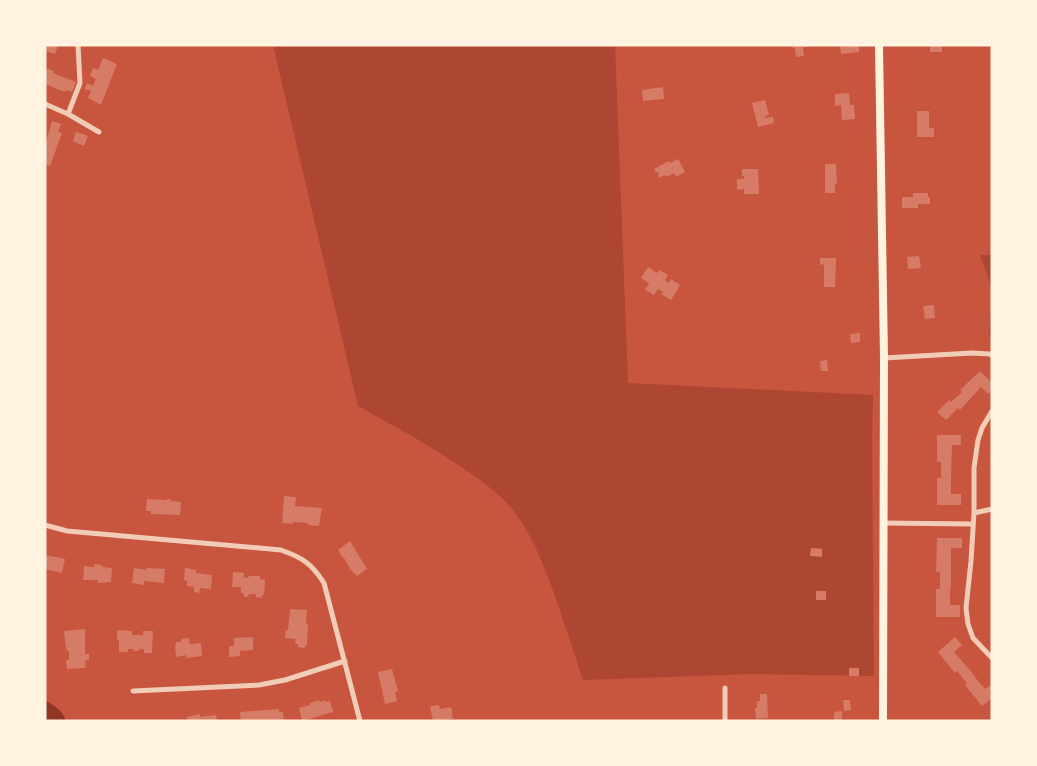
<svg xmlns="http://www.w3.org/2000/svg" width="1037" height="766" font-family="'Golos Text',sans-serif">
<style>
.green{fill:#ae4732}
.water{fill:#8f3625}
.building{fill:#d67c66}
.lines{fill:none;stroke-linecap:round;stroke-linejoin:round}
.minor{stroke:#f1ccb7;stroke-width:5}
.secondary{stroke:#fff3e0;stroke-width:8}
</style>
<rect width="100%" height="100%" fill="#c8553d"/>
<path class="green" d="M273,45h342l13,338 245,12 -1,44 2,237 -120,-2 -171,6c-10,-31 -20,-61 -31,-92 -10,-27 -21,-55 -39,-78 -13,-16 -31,-29 -49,-41 -34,-24 -70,-43 -106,-63z
M980,255h12v85l-3,-4 3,-47z"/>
<path class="water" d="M45,700c9,5 18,11 21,21h-21z"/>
<path class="building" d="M45,45h13l-3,9 -9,-3z
M792,45h16v2h-5l1,9 -8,1 -1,-9h-2z
M840,45h19v7l-18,2z
M930,45h12v7h-12z
M103,58l14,6 -16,41 -13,-7 3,-7 -6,-2 2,-6 6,3 3,-7 -6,-3 3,-8 5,2z
M45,68l9,3 -1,2 23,9 -4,10 -6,-2 -1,2 -20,-8z
M663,87l1,12 -21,2 -1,-11z
M849,93l1,12h4l1,14 -13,1 -1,-15 -6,1v-12z
M765,100l4,15 -4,1v2l8,-1 1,6 -16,4 -6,-24z
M917,111h12v17h5v9h-17z
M52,121l9,3 -3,8 4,1 -12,33 -5,-2v-19z
M76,132l12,4 -4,10 -11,-5z
M678,159l7,13 -9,5 -2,-4 -8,4 -1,-2 -6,3 -1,-6h-2l-2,-3 15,-8 1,2z
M825,164h11l1,20h-2v9h-10z
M742,169h16l1,25h-15v-5l-7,1v-11h7v-3h-2z
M913,193h15v4h2v7h-12v4h-16v-11h11z
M919,256l2,12 -13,1 -1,-12z
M820,258h16l-1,29h-11v-23l-4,1z
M648,267l9,6 3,-3 8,5 -3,5 4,3 2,-4 9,6 -9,15 -10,-6 2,-2 -5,-3 -4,6 -9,-5 4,-7 -8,-5z
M934,305l1,13 -10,1 -2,-13z
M860,333v9l-9,1 -1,-9z
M827,360l1,11h-7l-1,-10z
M980,371l12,12v7l-4,4 -7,-7 -21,23 -2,-2 -12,12 -9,-8 12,-12 2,2 11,-10 -2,-2z
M937,435h24v10h-9l-1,33v16h10v11h-24v-27h4v-16h-4z
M284,496l12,1 -1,9 27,2 -3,18 -11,-1v-2l-15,-1v2l-11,-1z
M147,499l20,1v-1h3v2l11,1 -1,13 -29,-1v-3h-5z
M937,538h25v10h-11v40l-1,1v16h10v12h-24v-28h4v-17h-4z
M350,541l17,28 -10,7 -7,-7 -6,-11h-1l-5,-8z
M811,548l11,1v8l-12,-1z
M45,555l20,4 -3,14 -17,-4z
M94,564l8,1v2l10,1 -1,14 -13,1v-3h-15l1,-14 10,1z
M134,568l13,2v-2l18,1 -1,14 -20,-2v4l-12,-2z
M185,568l11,2v3l16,2 -1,14 -11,-1 -1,5 -5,-1v-5l-7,-1v-5l-3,-1z
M233,572l11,1 -1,4 5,1 1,-2h11v3l5,1 -1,15h-2v3l-6,-1v-3h-7l-1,3h-4l-1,-4h-2v-6h-9z
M816,591h10v9h-10z
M290,609l17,1 -1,14h2l-1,21 -3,3 -6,-1v-3h-3l1,-5 -11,-1 1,-8h2z
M85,629v25h4v6h-4l1,8 -19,1 -1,-9h3v-8l-3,-3 -2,-18z
M117,630l15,1v4h11v-4h10l-1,22h-8v-4h-5v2h-5v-2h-6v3h-9v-12h-2z
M253,637v13l-13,1v5l-11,1v-11h5v-8z
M955,637l7,8 -8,7 21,24h-1l11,13 7,-5v14l-10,8 -17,-21 2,-2 -10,-12 -2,2 -17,-21z
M189,638l1,6 11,-1 1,13 -16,2v-3l-10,2 -1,-12h1v-3h5v-3z
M849,668h10v8h-10z
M392,669l6,22 -3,1 2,9 -12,3 -7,-32z
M760,694h7l1,24 -12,1 -1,-11h2v-7h3z
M319,700l1,2 5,-2v2l5,-1 3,11 -31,9 -3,-13 11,-3v-2z
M843,700h7l1,10 -7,1z
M439,705l1,4 11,-2 2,12 -20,2 -3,-15z
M279,709v3h4l1,9h-43l-1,-9z
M842,711v10h-8v-9z
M200,714v3l16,-2 1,6h-30v-4z"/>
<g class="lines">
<path class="minor" d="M45,104l23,10 31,18
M68,114l12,-31 -2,-38
M884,358l88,-5 18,1 2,2
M992,411l-10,17 -4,12 -4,28v45l-3,48 -5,47 2,16 5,14 19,20
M974,513l18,-4
M883,523l89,1
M45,525l22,6 214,19c22,8 30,13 43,33l36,138
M725,688v33
M133,691l126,-6 26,-5 60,-19"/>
<path class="secondary" d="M879,45l5,313 -1,363"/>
</g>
<rect width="1037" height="766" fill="none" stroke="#fff3e0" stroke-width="93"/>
</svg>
